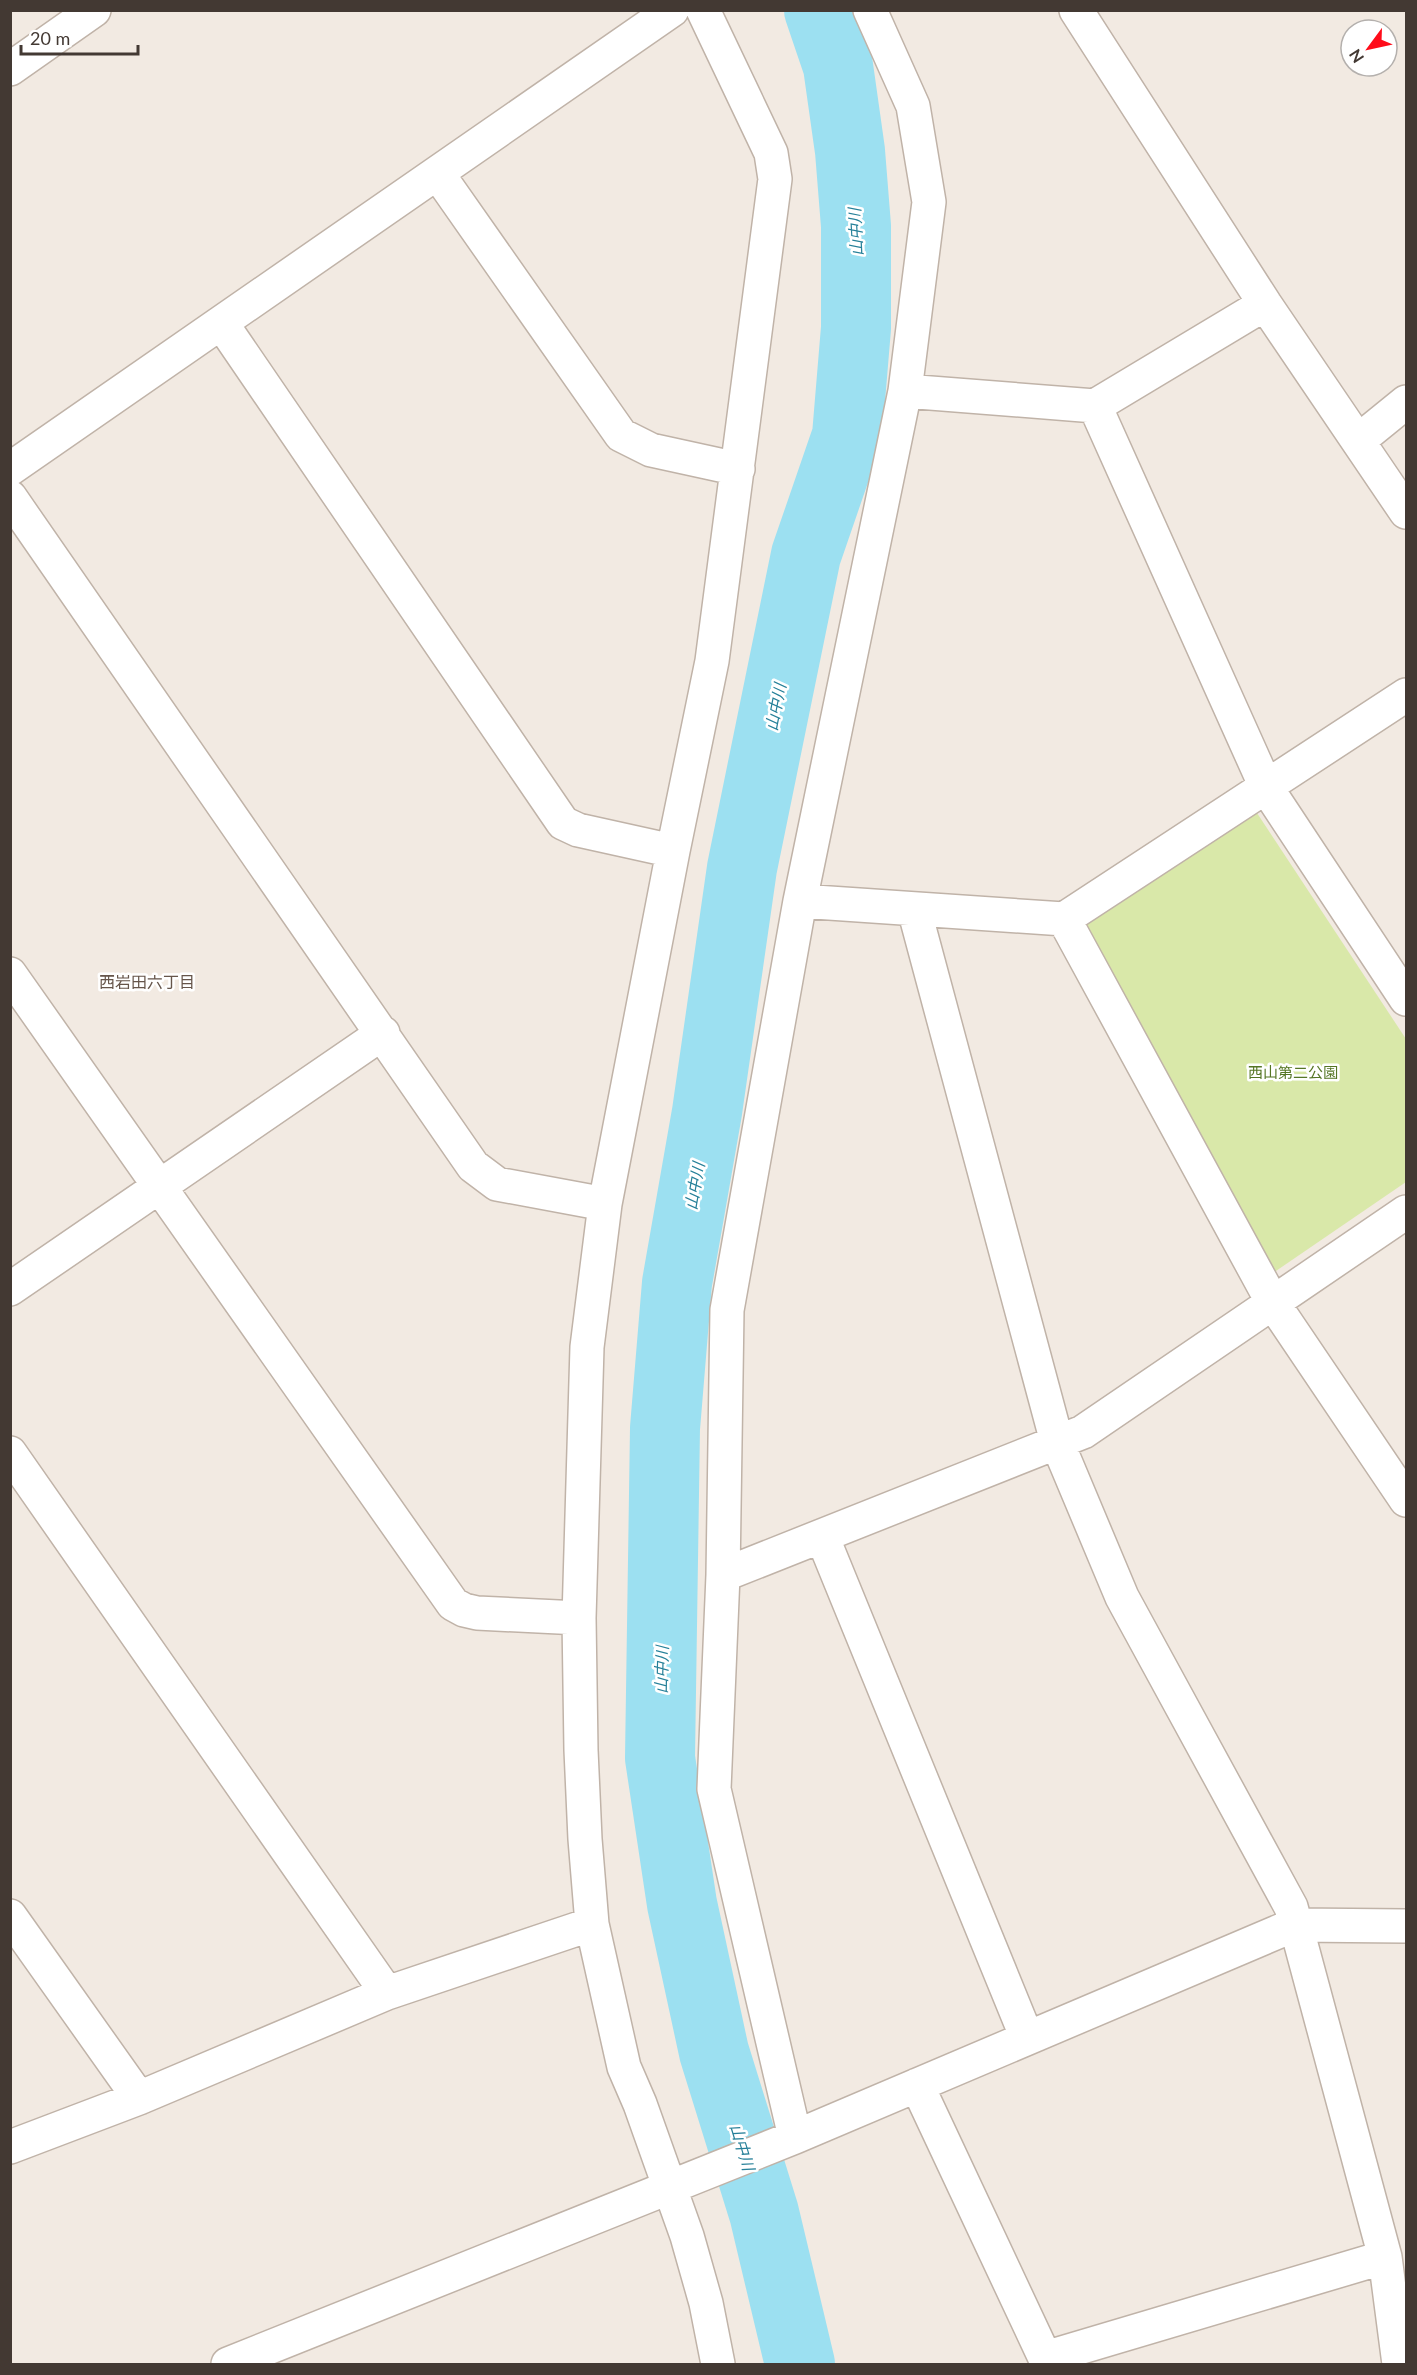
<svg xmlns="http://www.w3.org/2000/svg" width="1417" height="2375" font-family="Lato,'Noto Sans JP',sans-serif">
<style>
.green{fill:#d9e8a9}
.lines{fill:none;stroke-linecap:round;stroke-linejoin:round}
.river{stroke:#9ce0f1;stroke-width:70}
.minor-casing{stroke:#c0b3a8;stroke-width:36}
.minor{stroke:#fff;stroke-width:33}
.labels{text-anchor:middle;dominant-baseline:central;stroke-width:5;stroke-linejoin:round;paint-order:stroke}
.park-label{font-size:15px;fill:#557625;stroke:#fff}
.water-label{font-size:16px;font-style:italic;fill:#268099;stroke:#fff}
.neighbourhood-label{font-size:16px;fill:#66554a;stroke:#fff}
</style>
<rect width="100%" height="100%" fill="#f2eae2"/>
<path class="green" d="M1255,810l151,229v143l-133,91 -190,-350z"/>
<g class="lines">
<path class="river" d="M800,2364l-36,-151 -50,-161 -32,-148 -22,-146 5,-330 12,-145 30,-171 35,-244 64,-313 41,-119 9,-108v-102l-6,-75 -12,-85 -19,-56"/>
<defs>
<path id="minor" d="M703,10l68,143 4,26 -63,482 -39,190 -68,353 -18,143 -8,271 2,132 4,89 7,85 32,143 16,37 47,132 19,67 12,61
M1076,10l189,294 141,208
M10,69l84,-59
M438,174l183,261 30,15 87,19
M222,324l341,499 15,7 95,21
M905,391l190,15 170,-102
M1095,406l171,381 140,212
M1358,441l48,-39
M10,469l662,-459
M10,497l463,669 24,18 108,20
M800,901l264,18 342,-224
M914,909l143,533 65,155 169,310 94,350 14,107
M1064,919l209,384 133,197
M10,974l443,630 11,6 13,3 102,5
M10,1289l373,-256
M10,1453l377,540
M822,1536l205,502
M723,1575l360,-143 323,-220
M10,1916l129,182
M917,2085l128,273 340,-101
M795,2137l-81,-348 9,-214 4,-265 73,-409 105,-510 24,-189 -16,-96 -43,-96
M10,2147l129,-49 248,-105 205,-69
M228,2364l567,-227 499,-212 112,1"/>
</defs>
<use href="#minor" class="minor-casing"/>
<use href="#minor" class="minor"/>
</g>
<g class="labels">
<g class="park-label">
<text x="1293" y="1072">西山第二公園</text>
</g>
<g class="water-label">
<text transform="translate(855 232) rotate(-93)">山中川</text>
<text transform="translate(775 707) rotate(-79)">山中川</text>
<text transform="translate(694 1186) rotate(-80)">山中川</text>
<text transform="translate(661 1670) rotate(-89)">山中川</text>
<text transform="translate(743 2147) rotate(73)">山中川</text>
</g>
<g class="neighbourhood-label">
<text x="147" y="981">西岩田六丁目</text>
</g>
</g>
<rect width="1417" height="2375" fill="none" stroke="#433933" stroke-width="24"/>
<g transform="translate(1369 48) rotate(237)"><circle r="28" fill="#ffffff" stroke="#b4b0ad" stroke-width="1.5"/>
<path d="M0-4.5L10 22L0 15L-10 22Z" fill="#ff0c1a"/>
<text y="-9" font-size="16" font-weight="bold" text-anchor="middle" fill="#433933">N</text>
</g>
<path d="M21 45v9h117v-9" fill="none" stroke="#433933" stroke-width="3"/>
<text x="30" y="45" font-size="18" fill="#433933" stroke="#ffffff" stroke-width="4.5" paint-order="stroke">20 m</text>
</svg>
